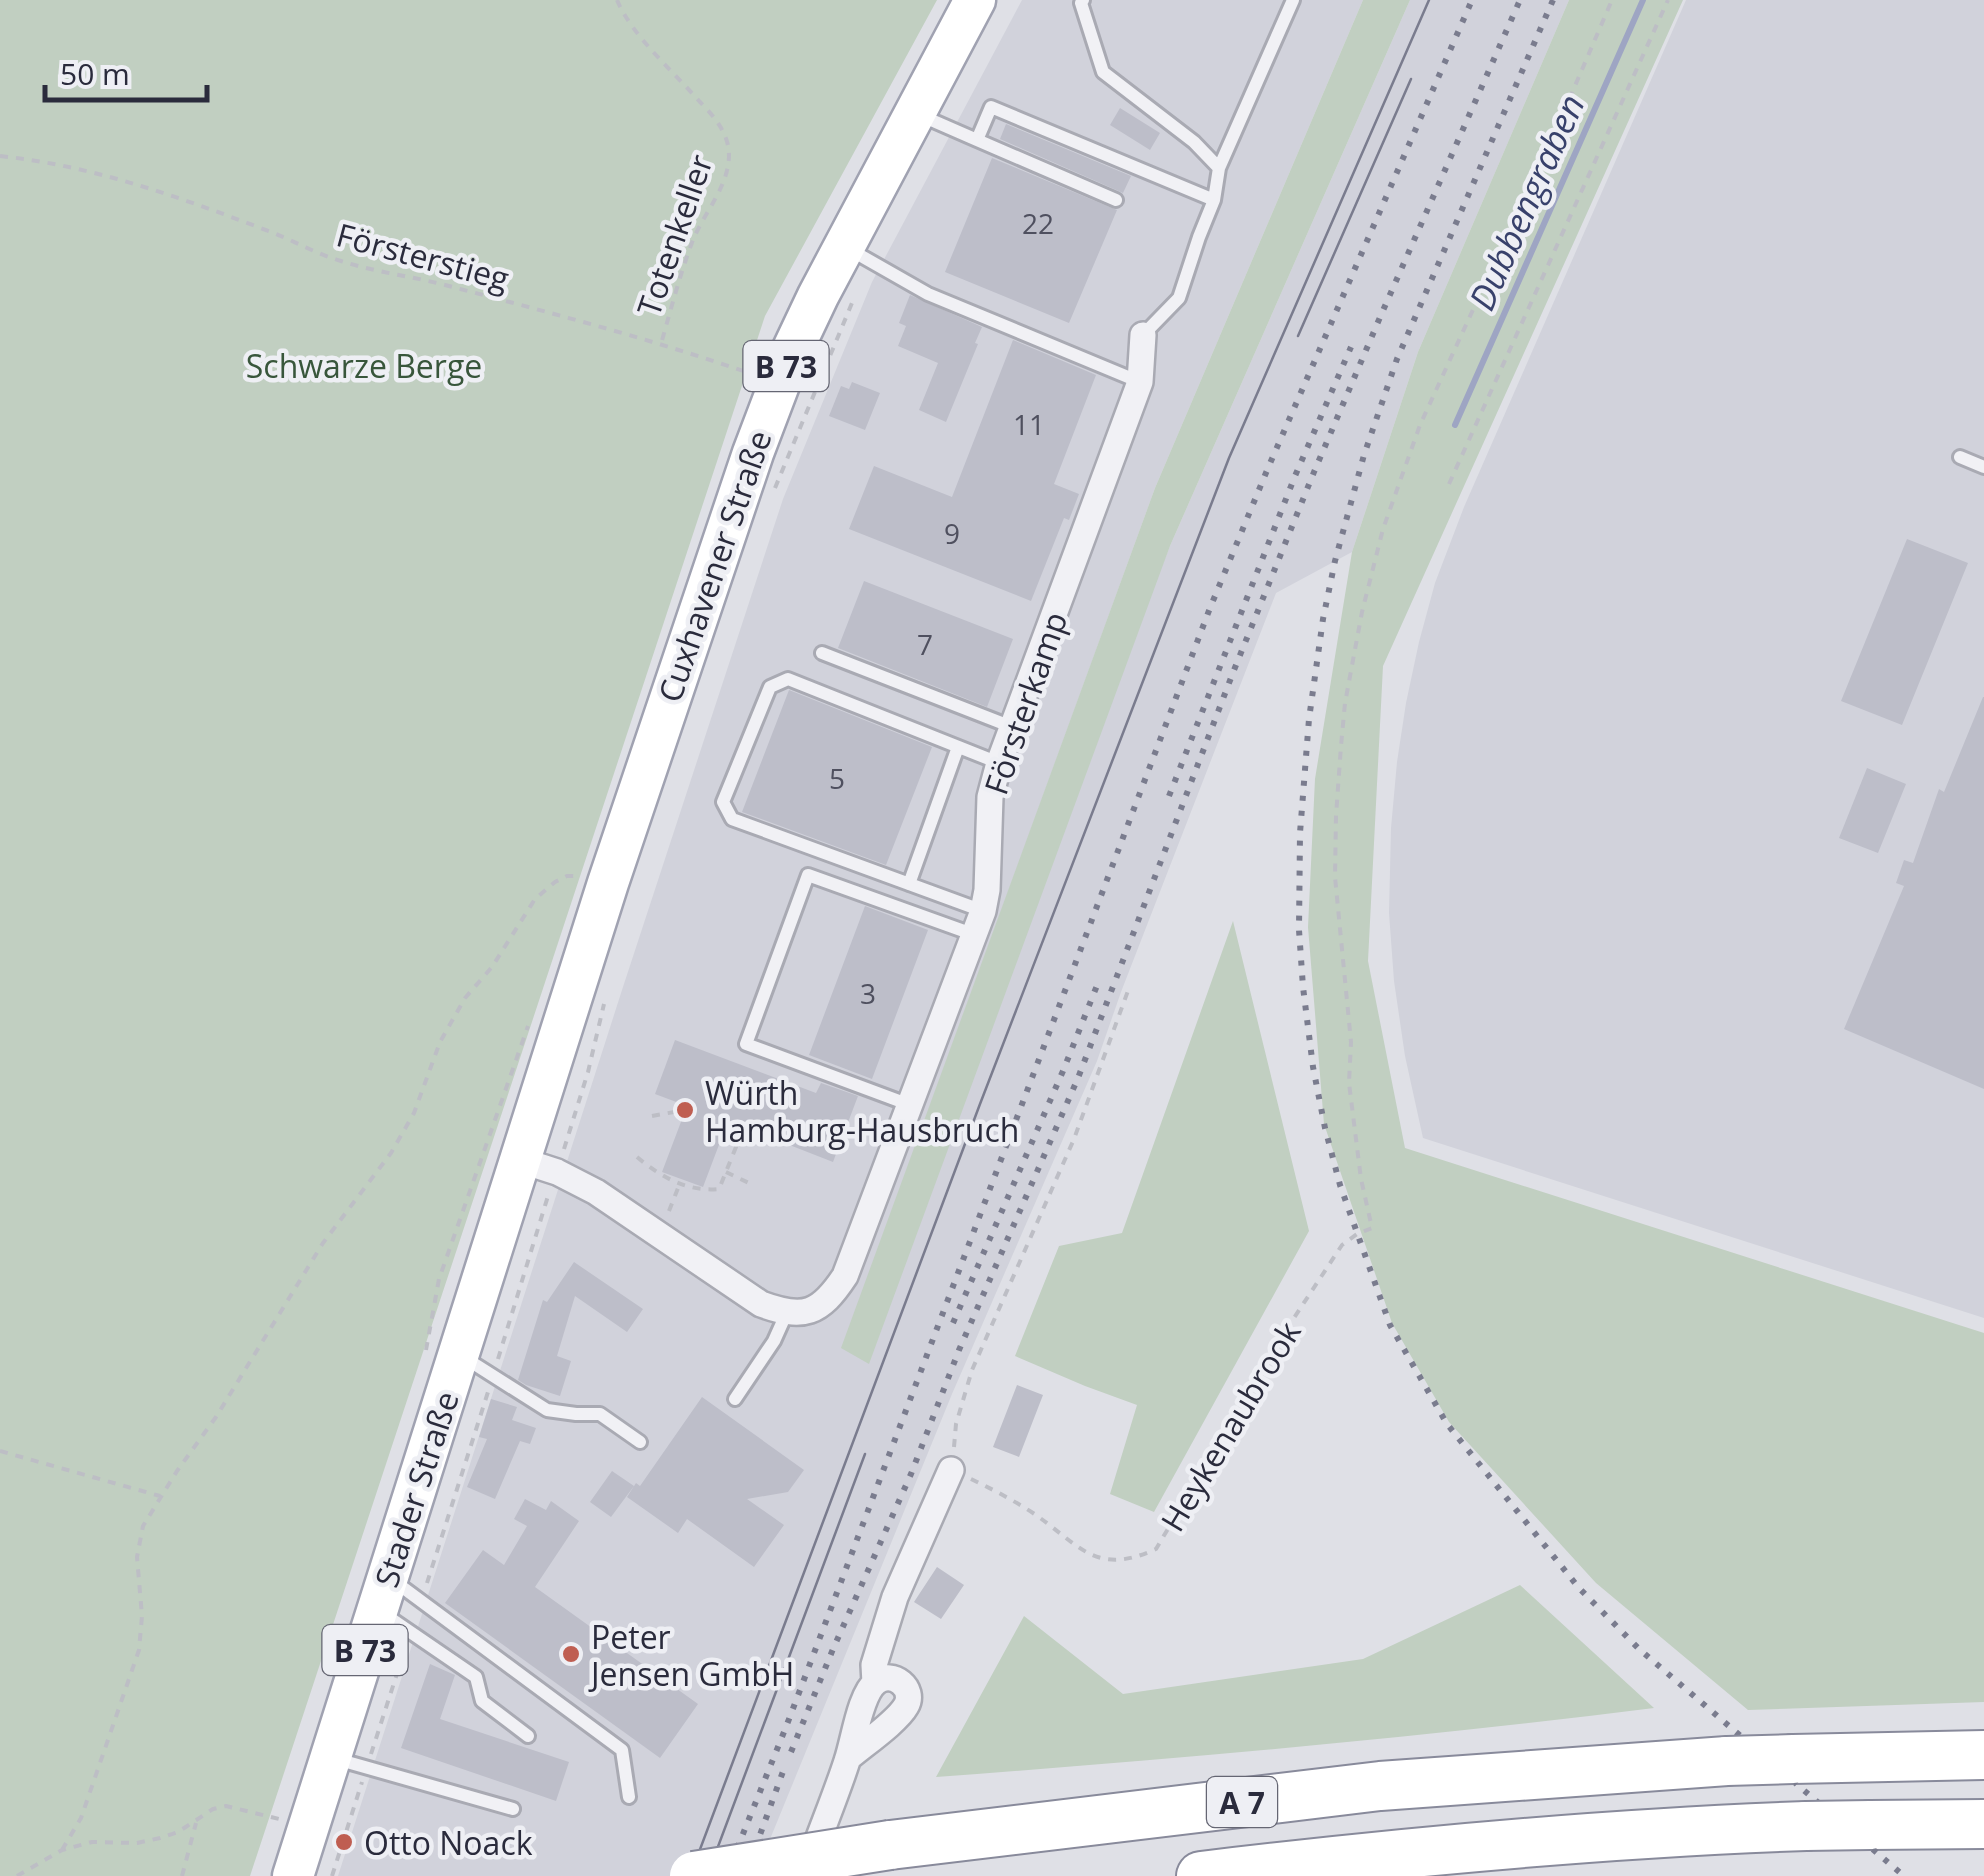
<svg xmlns="http://www.w3.org/2000/svg" width="1984" height="1876" font-family="'Open Sans',sans-serif">
<style>
.built{fill:#d1d2db}
.green{fill:#c1cfc1}
.lines{fill:none;stroke-linecap:round;stroke-linejoin:round}
.stream{stroke:#9ea5c3;stroke-width:6}
.building{fill:#bdbec9}
.lane-casing{stroke:#a9aab3;stroke-width:18}
.street-casing{stroke:#a9aab3;stroke-width:30}
.primary-casing{stroke:#a0a2b1;stroke-width:45}
.highway-casing{stroke:#888a9b;stroke-width:52}
.path{stroke:#bdbec5;stroke-width:4;stroke-dasharray:8 8;stroke-linecap:butt}
.lane{stroke:#f1f1f5;stroke-width:12}
.street{stroke:#f1f1f5;stroke-width:25}
.primary{stroke:#fff;stroke-width:40}
.highway{stroke:#fff;stroke-width:48}
.tram{stroke:#7a7c8e;stroke-width:2.5}
.rail{stroke:#7a7c8e;stroke-width:6;stroke-dasharray:5 10;stroke-linecap:butt}
.highway-bridge-casing{stroke:#888a9b;stroke-width:52;stroke-linecap:butt}
.highway-bridge{stroke:#fff;stroke-width:48}
.poi-dot{fill:#bf5e51;stroke:#eeeff4;stroke-width:4}
.labels{text-anchor:middle;dominant-baseline:central;stroke-width:9;stroke-linejoin:round;paint-order:stroke}
.number-label{font-size:28px;fill:#4f505f}
.shield{fill:#eeeff4;stroke:#656673;stroke-width:2.5}
.shield-label{font-size:30px;font-weight:bold;fill:#2a2b3c}
.street-label{font-size:32px;fill:#2a2b3c;stroke:#eeeff4}
.park-label{font-size:32px;fill:#38563b;stroke:#eeeff4}
.poi-label{font-size:32px;fill:#2a2b3c;stroke:#eeeff4;text-anchor:start}
.water-label{font-size:35px;font-style:italic;fill:#38416b;stroke:#eeeff4}
</style>
<rect width="100%" height="100%" fill="#dfe0e6"/>
<path class="built" d="M1022,0h341l-208,488 -313,860 328,-802 240,-546h159l-151,352 -66,200 -76,41 -155,399 -24,69 -145,333 -197,482h-417l284,-886 161,-491 89,-217z
M1686,0h298v1318l-561,-180 -18,-82 -11,-75 -5,-68 2,-85 6,-66 9,-59 13,-61 16,-59 29,-76z"/>
<path class="green" d="M0,0h937l-172,316 -515,1560h-250z
M1363,0h47l-240,546 -301,818 -28,-16 314,-860z
M1569,0h114l-300,666 -15,295 37,187 579,185v369l-236,8 -152,-127 -147,-161 -57,-99 -68,-199 -16,-197 7,-148 37,-227 66,-200z
M1233,921l76,310 -155,281 -44,-18 27,-89 -52,-19 -70,-30 44,-110 63,-13z
M1520,1585l134,123c-238,30 -478,51 -718,69l88,-161 99,78 240,-35z"/>
<g class="lines">
<path class="stream" d="M1455,425l188,-425"/>
</g>
<path class="building" d="M1120,108l40,25 -10,17 -40,-25z
M1006,124l125,52 -8,17 -123,-54z
M992,158l125,52 -48,113 -124,-51z
M910,295l72,32 -7,16 3,1 -32,78 -27,-12 19,-47 -40,-17 8,-20 -7,-3z
M1013,340l83,35 -42,109 25,10 -10,26 -5,-2 -33,83 -182,-72 25,-63 78,31z
M852,382l28,11 -15,37 -36,-14 12,-30 8,3z
M1907,539l61,24 -66,162 -61,-24z
M864,581l149,58 -26,68 -149,-59z
M789,690l143,57 -46,118 -144,-53z
M1983,697h1v392l-140,-60 60,-143 -8,-3 8,-23 9,3 26,-74 5,3z
M1867,768l39,16 -28,69 -39,-15z
M865,906l63,24 -56,149 -63,-24z
M675,1040l141,53 5,-10 37,13 -25,66 -105,-41 -25,66 -41,-15 25,-66 -32,-12z
M574,1262l69,47 -16,23 -52,-36 -18,60 14,5 -11,35 -34,-11 -8,-5 25,-80 4,2z
M1017,1385l26,10 -24,62 -26,-10z
M702,1397l102,73 -16,22 -41,7 37,26 -30,42 -67,-48 -9,14 -51,-36 9,-14 4,3z
M491,1399l26,8 -5,13 24,8 -6,16 -10,-3 -25,58 -28,-12 20,-48 -8,-2z
M612,1471l22,15 -23,31 -21,-15z
M525,1499l21,11 5,-9 28,20 -44,66 163,117 -38,54 -215,-155 38,-53 21,15 23,-39 -13,-7z
M937,1567l27,18 -23,34 -27,-17z
M430,1664l25,11 -15,44 129,43 -13,39 -155,-53z"/>
<g class="lines">
<defs>
<path id="lane" d="M1083,0l-2,3 22,69 91,70 25,26
M922,116l55,24 14,-33 223,93
M977,140l139,60
M849,249l79,45 212,88
M1143,335l36,-37 20,-61 15,-37 5,-32 74,-168
M1960,457l24,10
M822,653l190,74
M909,884l49,-137
M983,911l-251,-92 -9,-17 47,-115 18,-8 211,84
M910,1105l-164,-61 62,-169 167,60
M465,1358l82,52 29,4h24l40,28
M735,1399l39,-58 13,-29
M394,1581l228,169 7,47
M384,1614l92,63 6,24 46,35
M333,1758l180,51"/>
<path id="street" d="M520,1160l37,12 39,20 165,112c43,16 59,10 84,-28l138,-365 4,-21 3,-93 9,-34 141,-381 3,-47
M875,1683l-1,-18 21,-68 56,-127
M810,1862c12,-34 26,-67 37,-101 7,-20 13,-67 29,-79 17,-13 40,7 30,24 -9,16 -43,39 -58,52"/>
<path id="primary" d="M293,1876l315,-993 145,-430 38,-100 27,-57 157,-296"/>
<path id="highway" d="M1793,1759l191,-4
M1870,1825l114,-1
M890,1845l490,-59 347,-25
M1201,1876c201,-24 403,-43 605,-50"/>
</defs>
<use href="#lane" class="lane-casing"/>
<use href="#street" class="street-casing"/>
<use href="#primary" class="primary-casing"/>
<use href="#highway" class="highway-casing"/>
<path class="path" d="M617,0c15,36 57,72 83,102 14,14 29,32 29,53 0,31 -25,58 -36,85 -13,34 -22,69 -32,104
M0,156c95,10 182,42 271,76 23,9 46,22 70,29 34,11 69,15 104,24 103,27 206,54 307,89
M1449,484l219,-484
M775,488l77,-185
M652,1116l33,-6
M734,1124l2,23
M564,1149l24,-77 16,-68
M637,1157c24,20 50,35 82,32l17,-42 -16,-7
M726,1172l27,13
M669,1211l11,-28
M426,1350l13,-71 89,-253
M498,1359l50,-163
M954,1447l2,-23 16,-54 102,-231 55,-151
M0,1451l160,45
M971,1479c21,10 42,21 62,34 47,32 62,64 123,36l130,-219 56,-85 15,-11 15,-6 -11,-49 -12,-96 2,-41 -16,-165 1,-61 5,-70 4,-43 17,-91 21,-83 37,-104 142,-309 50,-116
M427,1583l61,-191
M371,1754l34,-105
M62,1850l19,-32 58,-168 3,-34 -5,-59 6,-31 34,-55 39,-54 107,-174 68,-90 23,-40 26,-71 25,-44 27,-31 43,-68 20,-17 12,-6h12
M17,1876l45,-26 30,-8 45,1 23,-5 18,-6 35,-23 13,-3 53,13
M182,1876l14,-53
M332,1876l30,-94"/>
<use href="#lane" class="lane"/>
<use href="#street" class="street"/>
<use href="#primary" class="primary"/>
<use href="#highway" class="highway"/>
<path class="tram" d="M1298,336l113,-257
M690,1876l290,-772 249,-646 200,-458
M707,1876l158,-422"/>
<path class="rail" d="M1553,0l-156,359 -33,96 -29,106 -12,58 -14,100 -9,114 -1,97 4,57 10,80 12,61 15,57 50,140 57,99 132,164 60,61 265,227
M1169,796l126,-320 56,-129
M953,1323l110,-252 35,-88
M791,1752l42,-103 78,-175 48,-124 119,-272 156,-408 80,-198 67,-157 139,-315
M726,1876l60,-149 424,-1119 58,-140 204,-468
M745,1876l40,-110"/>
<defs>
<path id="highway-bridge" d="M1727,1761l66,-2
M1806,1826l64,-1
M694,1876l196,-31"/>
</defs>
<use href="#highway-bridge" class="highway-bridge-casing"/>
<use href="#highway-bridge" class="highway-bridge"/>
</g>
<g class="poi-dot">
<circle cx="685" cy="1110" r="10"/>
<circle cx="571" cy="1654" r="10"/>
<circle cx="344" cy="1842" r="10"/>
</g>
<g class="labels">
<g class="number-label">
<text x="1038" y="223">22</text>
<text x="1029" y="424">11</text>
<text x="952" y="533">9</text>
<text x="925" y="644">7</text>
<text x="837" y="778">5</text>
<text x="868" y="993">3</text>
</g>
<g class="shield">
<rect x="743.5" y="341" width="85" height="50" rx="8"/>
<rect x="322.5" y="1625" width="85" height="50" rx="8"/>
<rect x="1207" y="1777" width="70" height="50" rx="8"/>
</g>
<g class="shield-label">
<text x="786" y="366">B 73</text>
<text x="365" y="1650">B 73</text>
<text x="1242" y="1802">A 7</text>
</g>
<g class="street-label">
<text transform="translate(674 235) rotate(-71)">Totenkeller</text>
<text transform="translate(423 256) rotate(15)">Försterstieg</text>
<text transform="translate(714 566) rotate(-71)">Cuxhavener Straße</text>
<text transform="translate(1025 703) rotate(-71)">Försterkamp</text>
<text transform="translate(1230 1426) rotate(-59)">Heykenaubrook</text>
<text transform="translate(416 1489) rotate(-72)">Stader Straße</text>
</g>
<g class="park-label">
<text x="364" y="365">Schwarze Berge</text>
</g>
<g class="poi-label">
<text x="705" y="1092">Würth<tspan x="705" dy="37">Hamburg-Hausbruch</tspan></text>
<text x="591" y="1636">Peter<tspan x="591" dy="37">Jensen GmbH</tspan></text>
<text x="364" y="1842">Otto Noack</text>
</g>
<g class="water-label">
<text transform="translate(1526 202) rotate(-66)">Dubbengraben</text>
</g>
</g>
<path d="M45 85v15h162v-15" fill="none" stroke="#2a2b3c" stroke-width="5"/>
<text x="60" y="85" font-size="30" fill="#2a2b3c" stroke="#eeeff4" stroke-width="8" paint-order="stroke">50 m</text>
</svg>
